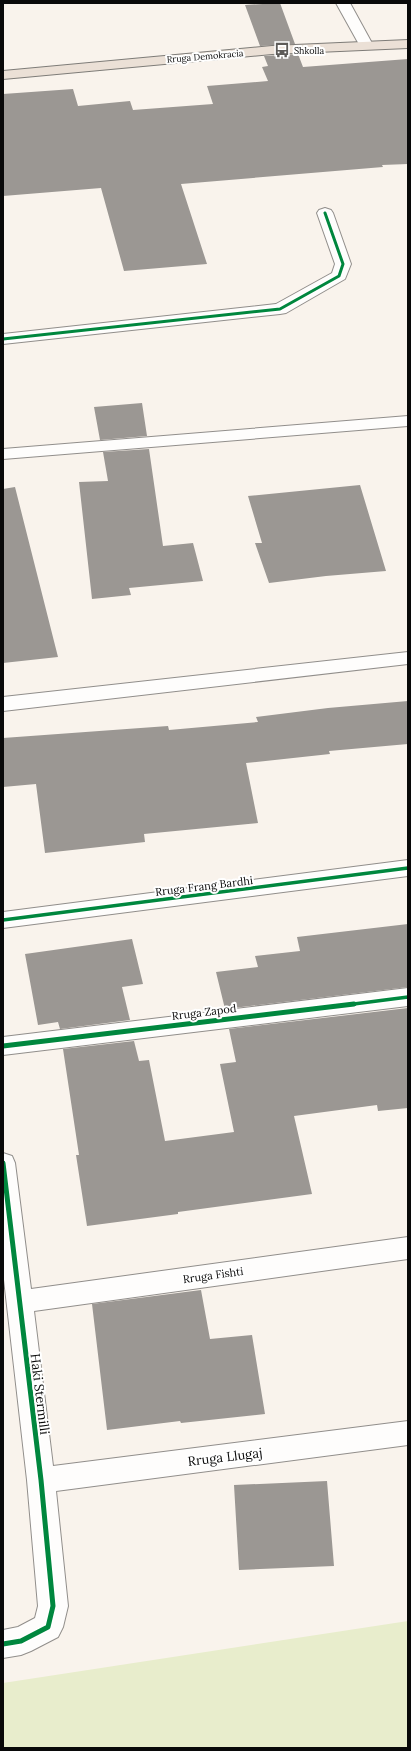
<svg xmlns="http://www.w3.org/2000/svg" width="411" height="1751" font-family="Lora,serif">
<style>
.green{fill:#e8edcc}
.building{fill:#9b9793}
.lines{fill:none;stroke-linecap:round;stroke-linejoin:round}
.minor-casing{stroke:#918e8b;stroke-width:2}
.major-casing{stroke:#7e7c78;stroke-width:2}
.minor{fill:#fefdfc;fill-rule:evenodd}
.major{fill:#ebe0d6;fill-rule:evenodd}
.cycleway-far2-casing{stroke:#fff;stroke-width:5}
.cycleway-far1-casing{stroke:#fff;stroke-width:6}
.cycleway-casing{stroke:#fff;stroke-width:8}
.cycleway-far2{stroke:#00873e;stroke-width:3}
.cycleway-far1{stroke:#00873e;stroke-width:3.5}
.cycleway{stroke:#00873e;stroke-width:5}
.labels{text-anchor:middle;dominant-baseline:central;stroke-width:4;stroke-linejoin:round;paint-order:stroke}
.far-poi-label{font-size:9px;fill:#090909;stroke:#fff;text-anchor:start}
.far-street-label{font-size:9px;fill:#090909;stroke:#fff}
.street-label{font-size:11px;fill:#090909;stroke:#fff}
.near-street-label{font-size:13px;fill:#090909;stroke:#fff}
</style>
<rect width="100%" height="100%" fill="#f9f3ec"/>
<path class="green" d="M408,1621v127h-405v-65z"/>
<path class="building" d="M280,3l15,41 -35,2 -15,-41z
M298,54l5,13 105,-8v105l-26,1 1,2 -202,17 26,80 -83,7 -23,-83 -98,8v-102l70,-5 5,17 52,-5 3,9 80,-6 -6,-18 61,-5 -6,-14 6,-1 -4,-10z
M142,403l5,33 -47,4 -6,-33z
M149,449l14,97 30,-3 10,38 -74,7 2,7 -39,4 -13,-117 29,-1 -5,-29z
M360,485l26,86 -60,5 -57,7 -14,-40h7l-14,-47z
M15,487l43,170 -55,6v-174z
M408,701v43l-79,7 1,3 -84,9 12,60 -114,11 1,8 -100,11 -9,-69 -33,3v-49l165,-12 1,4 89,-8 -2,-5 72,-9z
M408,924v63l-183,22 -9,-37 42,-5 -3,-11 45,-5 -3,-14z
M132,939l11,45 -21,3 8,33 -70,9 -2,-7 -20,3 -13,-71z
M408,1008v100l-30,3 -1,-6 -83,11 18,78 -134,18v2l-91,12 -11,-71h3l-16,-106 71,-8 5,20 10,-1 16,81 69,-9 -14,-68 16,-2 -7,-33z
M201,1290l9,49 42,-4 13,79 -84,9 -1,-2 -73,9 -15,-126z
M327,1481l7,85 -95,4 -5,-85z"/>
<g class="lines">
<defs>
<path id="minor" d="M336,3h14l23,42 -2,3 -5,1 -5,-1z
M325,208l6,2 2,3 18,51 -6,15 -59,34 -6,1 -277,30v-10l273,-30 56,-31 3,-9 -18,-51 2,-3z
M408,416v10l-405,33v-10z
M408,652v12l-405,47v-14z
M408,860v16l-405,52v-16z
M408,988v18l-405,49v-18z
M3,1153l9,3 3,7 16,126 377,-52v22l-374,52 19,155 355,-45v24l-352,46 12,115 -5,21 -5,10 -27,14 -10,4 -18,3v-28l15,-3 17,-9 3,-12 -11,-126 -24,-209z"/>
<path id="major" d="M408,40v8l-136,6 -269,25v-8l269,-25z"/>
</defs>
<use href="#minor" class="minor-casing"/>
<use href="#major" class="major-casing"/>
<use href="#minor" class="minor"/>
<use href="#major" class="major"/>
<defs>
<path id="cycleway-far2" d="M3,339l277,-30 59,-33 4,-12 -18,-51"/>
<path id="cycleway-far1" d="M3,920l405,-52
M346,1005l62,-8"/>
<path id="cycleway" d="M3,1046l351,-42
M3,1163l38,317 12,126 -5,21 -27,14 -18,3"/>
</defs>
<use href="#cycleway-far2" class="cycleway-far2-casing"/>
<use href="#cycleway-far1" class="cycleway-far1-casing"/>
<use href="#cycleway" class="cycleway-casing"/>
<use href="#cycleway-far2" class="cycleway-far2"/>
<use href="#cycleway-far1" class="cycleway-far1"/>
<use href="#cycleway" class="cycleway"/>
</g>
<defs>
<symbol id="bus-bare" viewBox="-9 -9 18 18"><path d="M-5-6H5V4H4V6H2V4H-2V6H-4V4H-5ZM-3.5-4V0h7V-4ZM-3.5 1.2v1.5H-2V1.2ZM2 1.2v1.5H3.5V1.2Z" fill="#5d5b58" stroke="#fff" stroke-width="2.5" paint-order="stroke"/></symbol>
</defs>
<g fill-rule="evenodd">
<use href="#bus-bare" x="271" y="39" width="22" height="22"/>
</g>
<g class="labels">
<g class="far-poi-label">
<text x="294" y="50">Shkolla</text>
</g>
<g class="far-street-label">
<text transform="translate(205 56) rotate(-5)">Rruga Demokracia</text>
</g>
<g class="street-label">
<text transform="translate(204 886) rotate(-7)">Rruga Frang Bardhi</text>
<text transform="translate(204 1012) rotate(-7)">Rruga Zapod</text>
<text transform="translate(213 1275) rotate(-8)">Rruga Fishti</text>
</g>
<g class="near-street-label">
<text transform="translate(40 1394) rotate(83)">Haki Stermilli</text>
<text transform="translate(225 1457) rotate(-7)">Rruga Llugaj</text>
</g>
</g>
<rect width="411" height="1751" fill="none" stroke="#090909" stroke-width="8"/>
</svg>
